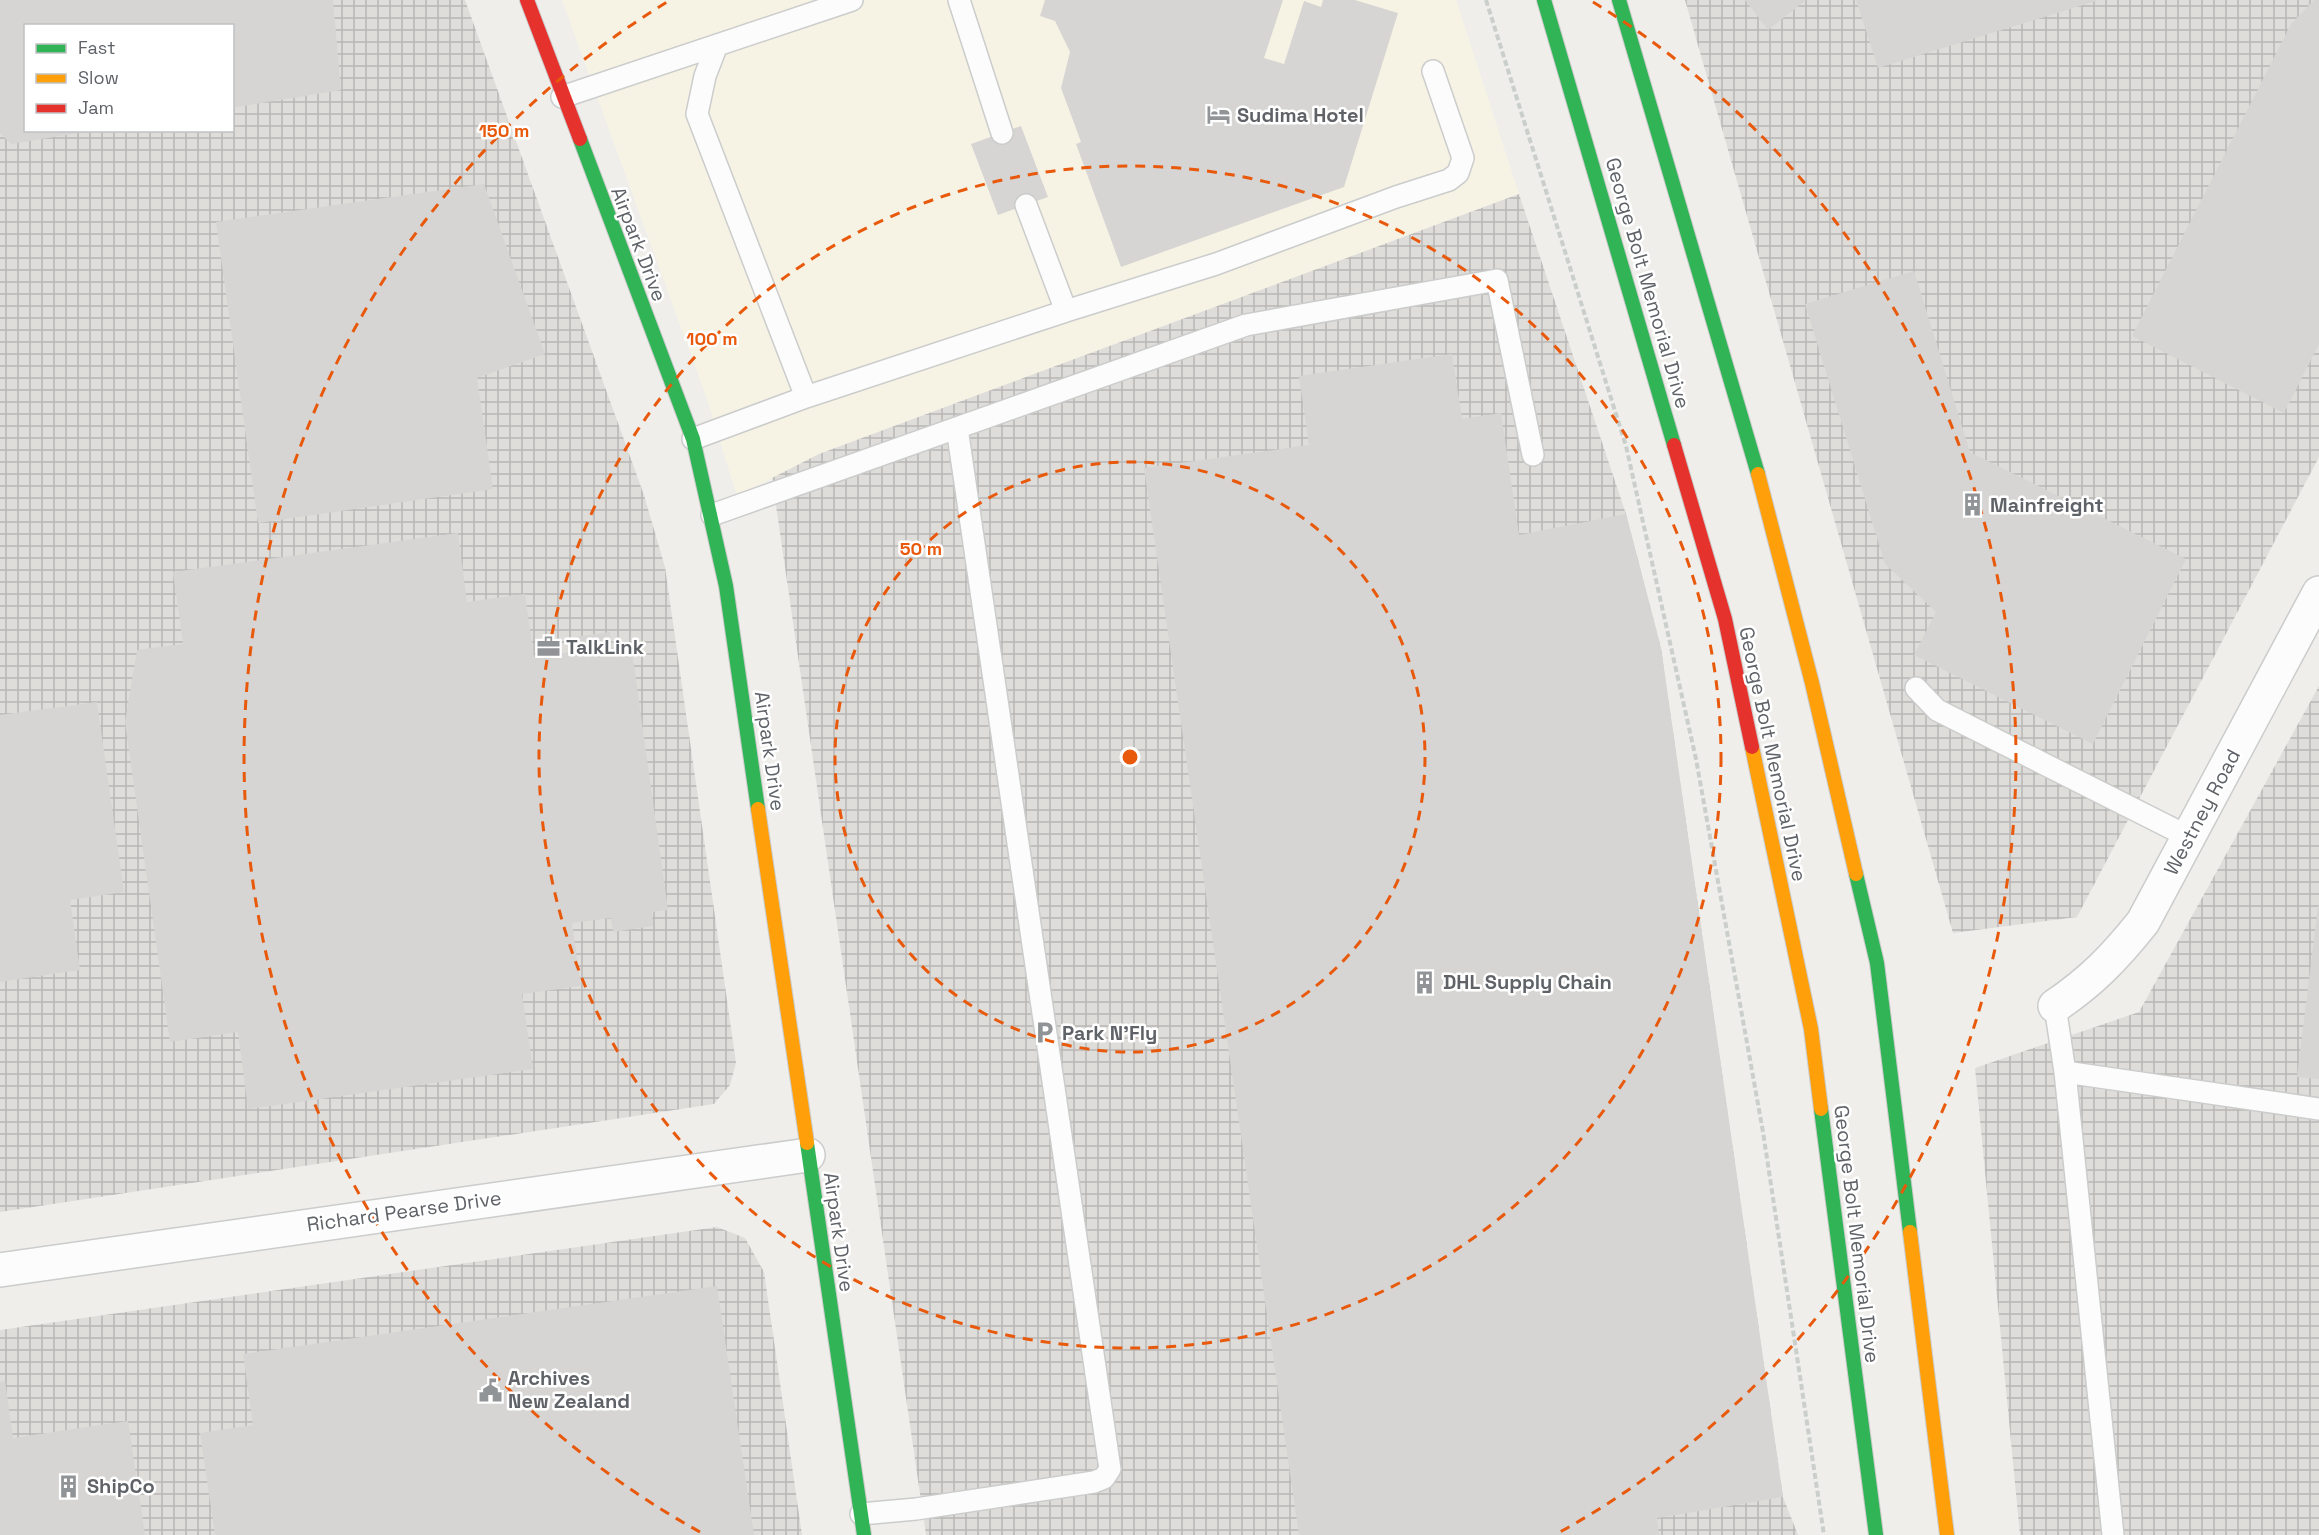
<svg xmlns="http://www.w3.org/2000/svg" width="2319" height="1535" font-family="'Space Grotesk',sans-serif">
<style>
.commercial{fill:#f7f3e4}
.industrial{fill:url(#industrial-grid);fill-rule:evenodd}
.building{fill:#d6d5d3}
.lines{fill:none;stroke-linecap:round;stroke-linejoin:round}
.lane-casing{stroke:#cbcccc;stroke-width:24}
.street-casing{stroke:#cbcccc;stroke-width:36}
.fast-casing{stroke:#cacacb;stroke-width:16}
.slow-casing{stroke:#cacacb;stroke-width:16}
.jam-casing{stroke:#cacacb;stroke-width:16}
.path{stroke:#cacfcc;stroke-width:4;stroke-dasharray:6 3;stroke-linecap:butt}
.lane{stroke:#fdfcfc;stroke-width:21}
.street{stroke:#fdfcfc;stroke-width:33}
.fast{stroke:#30b455;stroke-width:14}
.slow{stroke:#ff9f0a;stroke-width:14}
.jam{stroke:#e5322d;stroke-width:14}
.ring{fill:none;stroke:#e8590c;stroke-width:3;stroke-dasharray:10 8}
.labels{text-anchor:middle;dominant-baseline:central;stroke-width:5;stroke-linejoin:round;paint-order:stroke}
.poi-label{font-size:20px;font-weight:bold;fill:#5f6368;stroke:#fff;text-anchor:start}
.street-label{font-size:20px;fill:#5f6368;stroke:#fff}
.centre{fill:#e8590c;stroke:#fff;stroke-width:3}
.ring-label{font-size:18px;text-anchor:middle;font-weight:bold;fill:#e8590c;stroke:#fff;stroke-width:5;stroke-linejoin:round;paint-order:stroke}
</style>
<defs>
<pattern id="industrial-grid" width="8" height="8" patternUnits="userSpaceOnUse" patternTransform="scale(1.5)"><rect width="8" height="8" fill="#dfddda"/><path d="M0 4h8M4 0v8" fill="none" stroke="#b8b7b5"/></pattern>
</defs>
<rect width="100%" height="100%" fill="#efeeea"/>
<path class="commercial" d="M562,0h894l63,194 -700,260 -82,42 -31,-100z"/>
<path class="industrial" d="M0,0h465l179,495 21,72 71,496 -6,22 -16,19 -714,108zM26,26h206v104h-206z
M1685,0h634v457l-242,460 -124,16z
M1519,194l107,320 35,134 122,849 15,38h-872l-154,-1057 47,-24z
M2319,686v849h-299l-45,-467 164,-56z
M717,1227l28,11 19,34 38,263h-802v-205z"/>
<path class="building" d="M0,0h333l8,90 -109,18v-82h-206v104l58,2 -73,12 -11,-11z
M1045,0h238l-19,58 20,6 20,-63 17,6 2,-7h32l43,13 -54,174 -223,80 -45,-123 5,-2 -20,-54 9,-36 -15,-31 -15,-5z
M1745,0h61l-38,30z
M1856,0h240v1l-218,67z
M2314,0h5v344l-35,69 -152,-77 159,-312z
M1021,126l27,71 -50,18 -27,-71z
M484,184l61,170 -68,24 16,111 -235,34 -42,-301z
M1914,271l56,181 216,107 -93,185 -179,-89 22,-43 -51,-48 -80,-260z
M1452,354l10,65 39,-6 18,122 107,-21 35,134 122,849 -126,21 2,17h-360l-155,-1067 165,-23 -10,-69z
M458,533l9,69 58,-8 9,63 41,-6 -1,-14 36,-5 2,15 19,-3 37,266 -16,2 1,14 -40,6 -2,-14 -39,5 9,63 -59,8 11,75 -285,40 -10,-77 -68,10 -45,-320 12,-72 46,-6 -10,-72z
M97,702l27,190 -54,8 10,70 -80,12v-267z
M2318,906h1v173l-22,-2z
M717,1286l37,249h-539l-15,-102 53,-8 -10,-71z
M5,1381l8,57 115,-17 17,114h-145v-153z"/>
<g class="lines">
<defs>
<path id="lane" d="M959,0l43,133
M717,45l-12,31 -8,38 109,283
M562,97l290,-97
M1066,311l150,-47 180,-67 53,-17 9,-7 5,-15 -30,-87
M693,439l113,-42 260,-86 -40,-106
M712,515l534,-190 251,-45 36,175
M1916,688l21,22 252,127
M2055,1006l10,66 48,463
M2065,1072l254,37
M861,1514l55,-5 178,-27 10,-4 6,-9 -153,-1041"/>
<path id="street" d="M2055,1006c37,-25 60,-49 88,-84l176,-329
M0,1270l808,-115"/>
<path id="fast" d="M1544,0l130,445
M1619,0l139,474
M580,139l113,300 33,147 32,223
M1856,874l21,89 33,269
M1821,1109l55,426
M807,1143l57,392"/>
<path id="slow" d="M1758,474l54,209 44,191
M1752,747l59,282 10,80
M758,809l49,334
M1910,1232l37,303"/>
<path id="jam" d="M527,0l53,139
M1674,445l51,174 27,128"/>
</defs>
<use href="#lane" class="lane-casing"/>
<use href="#street" class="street-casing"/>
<use href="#fast" class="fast-casing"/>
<use href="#slow" class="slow-casing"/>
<use href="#jam" class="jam-casing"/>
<path class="path" d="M1486,0l140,446 70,313 67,373 61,403"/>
<use href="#lane" class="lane"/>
<use href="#street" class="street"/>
<use href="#fast" class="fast"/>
<use href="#slow" class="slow"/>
<use href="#jam" class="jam"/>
</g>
<g class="ring">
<circle cx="1130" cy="757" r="295"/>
<circle cx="1130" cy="757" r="591"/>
<path d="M700 1532A886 886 0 0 1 667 2M1593 2A886 886 0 0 1 1560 1532"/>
</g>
<defs>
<symbol id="hotel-bare" viewBox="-9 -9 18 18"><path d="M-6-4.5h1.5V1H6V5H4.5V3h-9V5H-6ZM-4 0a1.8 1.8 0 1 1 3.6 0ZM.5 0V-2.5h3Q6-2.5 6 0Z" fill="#919496" stroke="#fff" stroke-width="2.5" paint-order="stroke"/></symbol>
<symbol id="building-bare" viewBox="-9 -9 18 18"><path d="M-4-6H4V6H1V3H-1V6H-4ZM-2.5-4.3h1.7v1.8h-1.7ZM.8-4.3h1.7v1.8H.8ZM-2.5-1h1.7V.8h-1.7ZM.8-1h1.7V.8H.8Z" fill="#919496" stroke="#fff" stroke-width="2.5" paint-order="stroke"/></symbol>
<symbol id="office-bare" viewBox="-9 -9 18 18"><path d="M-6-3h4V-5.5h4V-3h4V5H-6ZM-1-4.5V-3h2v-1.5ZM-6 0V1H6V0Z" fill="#919496" stroke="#fff" stroke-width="2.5" paint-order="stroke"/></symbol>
<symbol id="parking-bare" viewBox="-9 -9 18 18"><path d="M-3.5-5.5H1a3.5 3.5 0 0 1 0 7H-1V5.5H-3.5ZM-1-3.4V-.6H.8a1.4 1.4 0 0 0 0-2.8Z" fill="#919496" stroke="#fff" stroke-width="2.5" paint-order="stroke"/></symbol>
<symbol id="civic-bare" viewBox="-9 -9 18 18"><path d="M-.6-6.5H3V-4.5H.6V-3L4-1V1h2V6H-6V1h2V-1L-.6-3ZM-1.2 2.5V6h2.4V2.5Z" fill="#919496" stroke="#fff" stroke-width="2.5" paint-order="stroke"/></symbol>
</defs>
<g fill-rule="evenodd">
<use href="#hotel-bare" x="1202" y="98" width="33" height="33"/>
<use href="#building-bare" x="1956" y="488" width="33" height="33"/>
<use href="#office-bare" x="532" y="630" width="33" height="33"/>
<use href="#building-bare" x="1408" y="966" width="33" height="33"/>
<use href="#parking-bare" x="1028" y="1016" width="33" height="33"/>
<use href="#civic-bare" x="474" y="1374" width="33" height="33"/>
<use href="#building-bare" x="52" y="1470" width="33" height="33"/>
</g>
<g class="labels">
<g class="poi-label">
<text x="1237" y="115">Sudima Hotel</text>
<text x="1990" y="505">Mainfreight</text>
<text x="566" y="647">TalkLink</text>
<text x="1443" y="982">DHL Supply Chain</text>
<text x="1062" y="1033">Park N'Fly</text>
<text x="508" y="1378">Archives<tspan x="508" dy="23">New Zealand</tspan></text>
<text x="87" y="1486">ShipCo</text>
</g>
<g class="street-label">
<text transform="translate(639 244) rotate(69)">Airpark Drive</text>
<text transform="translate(1648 283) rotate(74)">George Bolt Memorial Drive</text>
<text transform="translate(770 751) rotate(82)">Airpark Drive</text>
<text transform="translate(1773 754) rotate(78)">George Bolt Memorial Drive</text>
<text transform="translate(2202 812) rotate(-62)">Westney Road</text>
<text transform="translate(404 1211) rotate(-8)">Richard Pearse Drive</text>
<text transform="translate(839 1232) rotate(82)">Airpark Drive</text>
<text transform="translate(1857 1234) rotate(83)">George Bolt Memorial Drive</text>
</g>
</g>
<circle cx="1130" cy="757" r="9" class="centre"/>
<g class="ring-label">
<text x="504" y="137">150 m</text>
<text x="712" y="345">100 m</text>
<text x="921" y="555">50 m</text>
</g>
<rect x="24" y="24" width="210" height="108" fill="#ffffff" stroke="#bfc1c3" stroke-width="1.5"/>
<rect x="36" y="44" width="30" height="9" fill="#30b455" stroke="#bfc1c3" stroke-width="1.5"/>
<text x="78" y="54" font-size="18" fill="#5f6368">Fast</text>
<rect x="36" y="74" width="30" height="9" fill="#ff9f0a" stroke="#bfc1c3" stroke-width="1.5"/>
<text x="78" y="84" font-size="18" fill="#5f6368">Slow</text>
<rect x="36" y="104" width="30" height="9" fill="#e5322d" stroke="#bfc1c3" stroke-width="1.5"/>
<text x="78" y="114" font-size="18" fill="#5f6368">Jam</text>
</svg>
